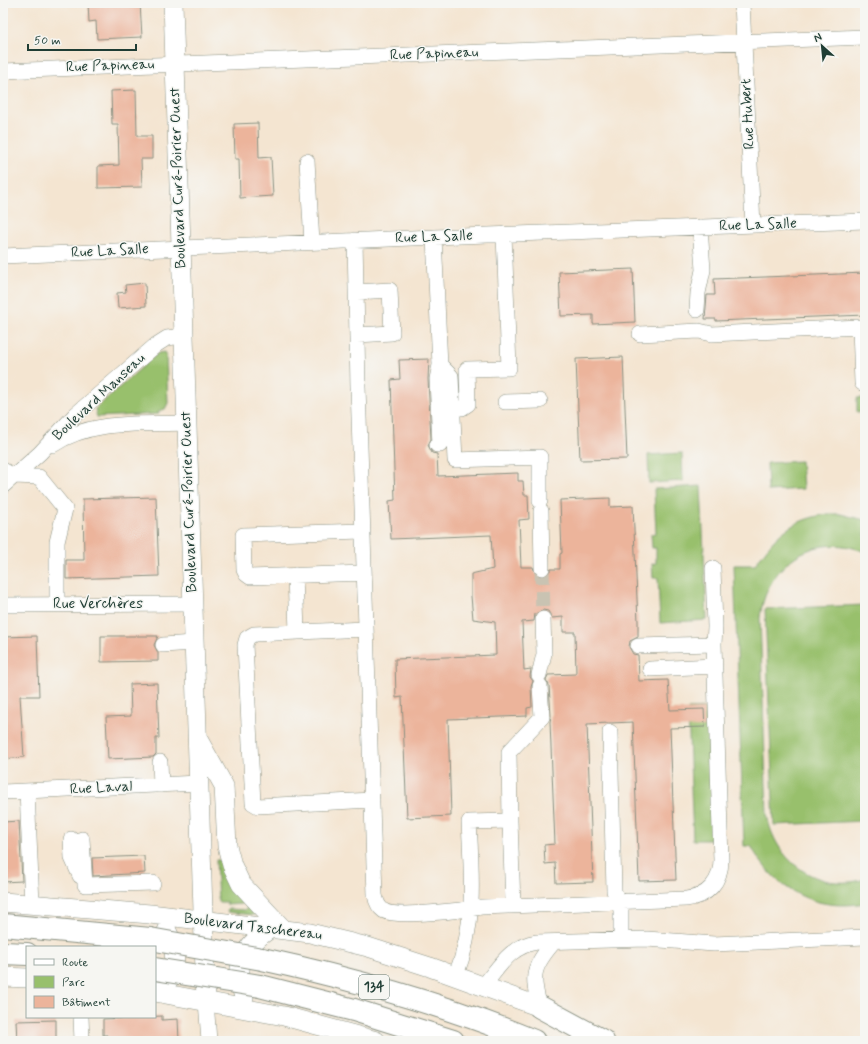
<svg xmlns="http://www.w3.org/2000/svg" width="868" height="1044" font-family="Mynerve,sans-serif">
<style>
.green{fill:#98c06c;stroke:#5c7e50}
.building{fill:#ecb49b}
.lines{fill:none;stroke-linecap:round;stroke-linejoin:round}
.minor-tunnel{stroke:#c9c3b2;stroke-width:15;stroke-dasharray:15 8;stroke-linecap:butt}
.minor-casing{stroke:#8a9182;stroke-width:16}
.major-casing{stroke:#8a9182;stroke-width:20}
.highway-casing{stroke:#8a9182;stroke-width:24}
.minor{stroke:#fff;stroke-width:15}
.major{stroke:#fff;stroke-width:19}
.highway{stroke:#fff;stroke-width:22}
.highway-bridge-casing{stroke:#8a9182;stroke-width:24;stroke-linecap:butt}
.highway-bridge{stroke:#fff;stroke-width:22}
.labels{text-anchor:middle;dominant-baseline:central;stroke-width:3;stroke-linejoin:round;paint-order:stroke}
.shield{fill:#f6f6f2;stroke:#60746d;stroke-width:1}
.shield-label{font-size:14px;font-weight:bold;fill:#1f3d34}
.street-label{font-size:15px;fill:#1f3d34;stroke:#f6f6f2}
</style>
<rect width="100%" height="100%" fill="#f6f6f2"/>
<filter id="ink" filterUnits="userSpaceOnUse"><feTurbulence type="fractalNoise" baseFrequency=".025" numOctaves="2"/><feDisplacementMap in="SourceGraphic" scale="8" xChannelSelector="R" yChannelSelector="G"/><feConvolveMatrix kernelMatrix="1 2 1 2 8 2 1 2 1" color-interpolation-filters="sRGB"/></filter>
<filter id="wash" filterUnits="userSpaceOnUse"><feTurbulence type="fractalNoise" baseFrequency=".012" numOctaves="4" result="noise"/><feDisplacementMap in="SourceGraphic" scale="16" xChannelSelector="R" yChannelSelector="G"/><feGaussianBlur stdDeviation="0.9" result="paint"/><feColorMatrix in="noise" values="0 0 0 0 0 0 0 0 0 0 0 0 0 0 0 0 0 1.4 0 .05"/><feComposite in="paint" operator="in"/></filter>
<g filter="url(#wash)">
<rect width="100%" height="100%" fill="#f4e5d1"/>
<path class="green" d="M164,352l2,3 2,48 -3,6 -6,2 -1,3 -61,3 -2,-8 63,-56z
M857,398h8v14h-8z
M682,453l1,28 -34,2 -1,-28z
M801,461l2,28 -35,2 -1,-28z
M701,486l6,134 -47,3 -2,-45h-5l-1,-14 4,-1v-15h-4l-1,-14 5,-1 -2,-44z
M828,514h12l25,6v32c-52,-22 -99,13 -105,66l7,196c7,47 51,79 98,65v24c-50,9 -90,-13 -114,-57h-7l-10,-281h21c21,-31 36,-45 73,-51z
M865,605v216l-91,4 -9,-216z
M709,708l4,132h-20l-5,-131z
M216,860h7l23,41 -5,3 -14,1v-3h-9z
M249,906l6,5 -1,4 -27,-3 1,-3 17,1z"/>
<g id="blocks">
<path class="building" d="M88,3h52l2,34 -45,2 -1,-18 -7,1z
M136,90l1,46h15v23h-11l1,28 -44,1v-22l21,-1 -1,-41h-6l-1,-33z
M258,123l1,35 12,-1 2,39 -33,2 -1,-39h-4l-1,-35z
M633,269l2,53 -42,2v-9l-32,1 -2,-44z
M865,273v42l-149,6v-2h-11l2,-24h8l-1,-16z
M145,283l1,23 -28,2 -1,-15 9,-1 -1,-7z
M623,357l4,102 -47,1 -4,-101z
M429,359l-1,20 3,60 -3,6 4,8 5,1 1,22 80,-3v8h5l1,14h4l1,24 -10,1 2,47h12l2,6 7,4 5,-2 4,-6h9v-15l2,-1 -2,-53 50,-2v9l23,-1 5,116v15l-8,4 -1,6 4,7 5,1 1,26 29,-1 2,30 34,-1 1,18 -35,1 6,152 -37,1 -6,-159 -46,2 6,158 -37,1 -1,-20 -10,1 -1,-19 11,-1 -5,-122 1,-6 -2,-31 -3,-5 2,-5 28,-1 -1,-42h-12v-15l-11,1 -4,-7 -5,-1 -8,4 -1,7 -12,1 2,48 7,-1 -1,8 3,4 -2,6 1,20 -5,1v8l-79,3 3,97 -44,2 -5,-121 -6,1 -1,-39 101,-4 -1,-33 -22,-3 -2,-23v-22l22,-5 -2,-34 -100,4 -2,-38 6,-1 -4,-120 9,-1 -1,-19z
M156,497l3,79 -93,3v-19h18l-1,-61z
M37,636l2,60h-19l4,61 -21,2v-122z
M101,636h57l-4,9 4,8v8l-57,1z
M157,683l2,55h-3v16l-3,3 -45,2 -2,-42 25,-1 -1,-32z
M19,821l3,60 -19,1v-60z
M144,856l1,17 -52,3 -1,-18z
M162,1016v4l16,-1 1,22h-72v-6h-4v-16z
M56,1020v21h-39l-1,-20z"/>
</g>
</g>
<g filter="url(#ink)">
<use href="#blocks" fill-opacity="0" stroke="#8a9182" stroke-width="1"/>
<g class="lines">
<path class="minor-tunnel" d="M542,568l1,51"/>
<defs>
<path id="minor" d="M742,3l11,222
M3,71l862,-34
M307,161l5,81
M434,237l6,128 11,11 4,84 85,-3v44
M355,240l3,147 17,508c1,6 3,12 9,16 13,7 80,-1 97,-4l205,-8c22,-2 35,-18 35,-39l-7,-216 -76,2
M3,256l431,-19 431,-16
M357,292l33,-2 2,43 -35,2
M697,310l1,-17 5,-23 -3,-43
M640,334l59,-3 13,3 148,-7 2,56h3
M505,402l35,-1
M452,408h10l6,-4 -1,-35 42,-1 -5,-134
M53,445c38,-26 89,-20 133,-22
M437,445h3l-3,-66 3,-14
M3,470l11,6 25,1 26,32 -8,33v62
M3,486l37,-33 35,-38 81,-70 11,-7 16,-2
M541,511l1,57
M362,531l-119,4 1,35 2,4 4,3 114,-4
M713,568l2,59 -1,17
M295,575l2,57
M3,605l189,-1
M365,629l-111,5 -7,4 -2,7 8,158 5,3 114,-6
M163,645l31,-2
M650,669l64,-3
M539,675l5,-21 -1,-35
M610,732l4,159 7,19v30
M160,762l1,23
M27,791l5,113
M3,792l196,-9
M510,821l-1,-69 33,-35 -2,-31
M71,839l1,19 8,18
M82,839l3,46 68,-2
M456,975c20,-51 16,-99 13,-153l41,-1 3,84
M484,985c16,-19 26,-39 53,-43l110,-3 67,5 151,-7
M206,1001l3,40
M540,1007c-9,-31 -8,-40 14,-65
M81,1017l1,24"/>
<path id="major" d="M173,3l33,998
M199,741l25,45 3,60 5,19 9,19 41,44
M3,902l147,12 160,19 58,14 62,20 110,40
M3,977l24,1
M165,985c14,-16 11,-37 2,-54
M155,992l129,24 92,25
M244,997c-11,-33 -1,-50 27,-69"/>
<path id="highway" d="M3,925l147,14
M3,953l24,1
M262,959c92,20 184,46 272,82
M260,986l94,24 99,31
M540,1007l63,34"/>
</defs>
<use href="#minor" class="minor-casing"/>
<use href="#major" class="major-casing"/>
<use href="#highway" class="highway-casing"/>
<use href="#minor" class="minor"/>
<use href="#major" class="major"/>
<use href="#highway" class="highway"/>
<defs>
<path id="highway-bridge" d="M150,939l112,20
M155,969l105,17"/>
</defs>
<use href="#highway-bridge" class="highway-bridge-casing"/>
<use href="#highway-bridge" class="highway-bridge"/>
</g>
</g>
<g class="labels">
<rect class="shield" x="359" y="975" width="30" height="24" rx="3"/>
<g class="shield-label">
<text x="374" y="987">134</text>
</g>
<g class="street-label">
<text transform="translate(434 54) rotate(-2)">Rue Papineau</text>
<text transform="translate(110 66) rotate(-2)">Rue Papineau</text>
<text transform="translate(748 114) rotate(-93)">Rue Hubert</text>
<text transform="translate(178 178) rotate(-92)">Boulevard Curé-Poirier Ouest</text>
<text transform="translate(758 225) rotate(-2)">Rue La Salle</text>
<text transform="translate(434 237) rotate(-2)">Rue La Salle</text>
<text transform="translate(110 251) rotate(-3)">Rue La Salle</text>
<text transform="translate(99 397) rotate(-43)">Boulevard Manseau</text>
<text transform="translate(189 502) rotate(-92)">Boulevard Curé-Poirier Ouest</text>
<text x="98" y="604">Rue Verchères</text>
<text transform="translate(101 788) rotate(-3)">Rue Laval</text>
<text transform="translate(253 927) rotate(7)">Boulevard Taschereau</text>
</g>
</g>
<rect width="868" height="1044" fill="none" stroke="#f6f6f2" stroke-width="16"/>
<rect x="26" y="946" width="130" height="72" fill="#f6f6f2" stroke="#a0aca6"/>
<rect x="34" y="959" width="20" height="6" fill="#ffffff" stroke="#a0aca6"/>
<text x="62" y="966" font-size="12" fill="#1f3d34">Route</text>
<rect x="34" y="976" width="20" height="12" fill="#98c06c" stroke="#a0aca6"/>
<text x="62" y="986" font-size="12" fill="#1f3d34">Parc</text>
<rect x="34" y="996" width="20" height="12" fill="#ecb49b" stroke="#a0aca6"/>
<text x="62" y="1006" font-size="12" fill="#1f3d34">Bâtiment</text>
<g transform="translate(822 46) rotate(333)" stroke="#f6f6f2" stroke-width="3" paint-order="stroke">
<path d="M0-3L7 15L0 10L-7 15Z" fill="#1f3d34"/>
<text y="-6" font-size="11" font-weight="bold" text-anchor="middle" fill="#1f3d34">N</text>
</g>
<path d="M28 44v6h108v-6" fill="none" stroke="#1f3d34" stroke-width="2"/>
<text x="34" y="44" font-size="12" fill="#1f3d34" stroke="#f6f6f2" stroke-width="3" paint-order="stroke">50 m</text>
</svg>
